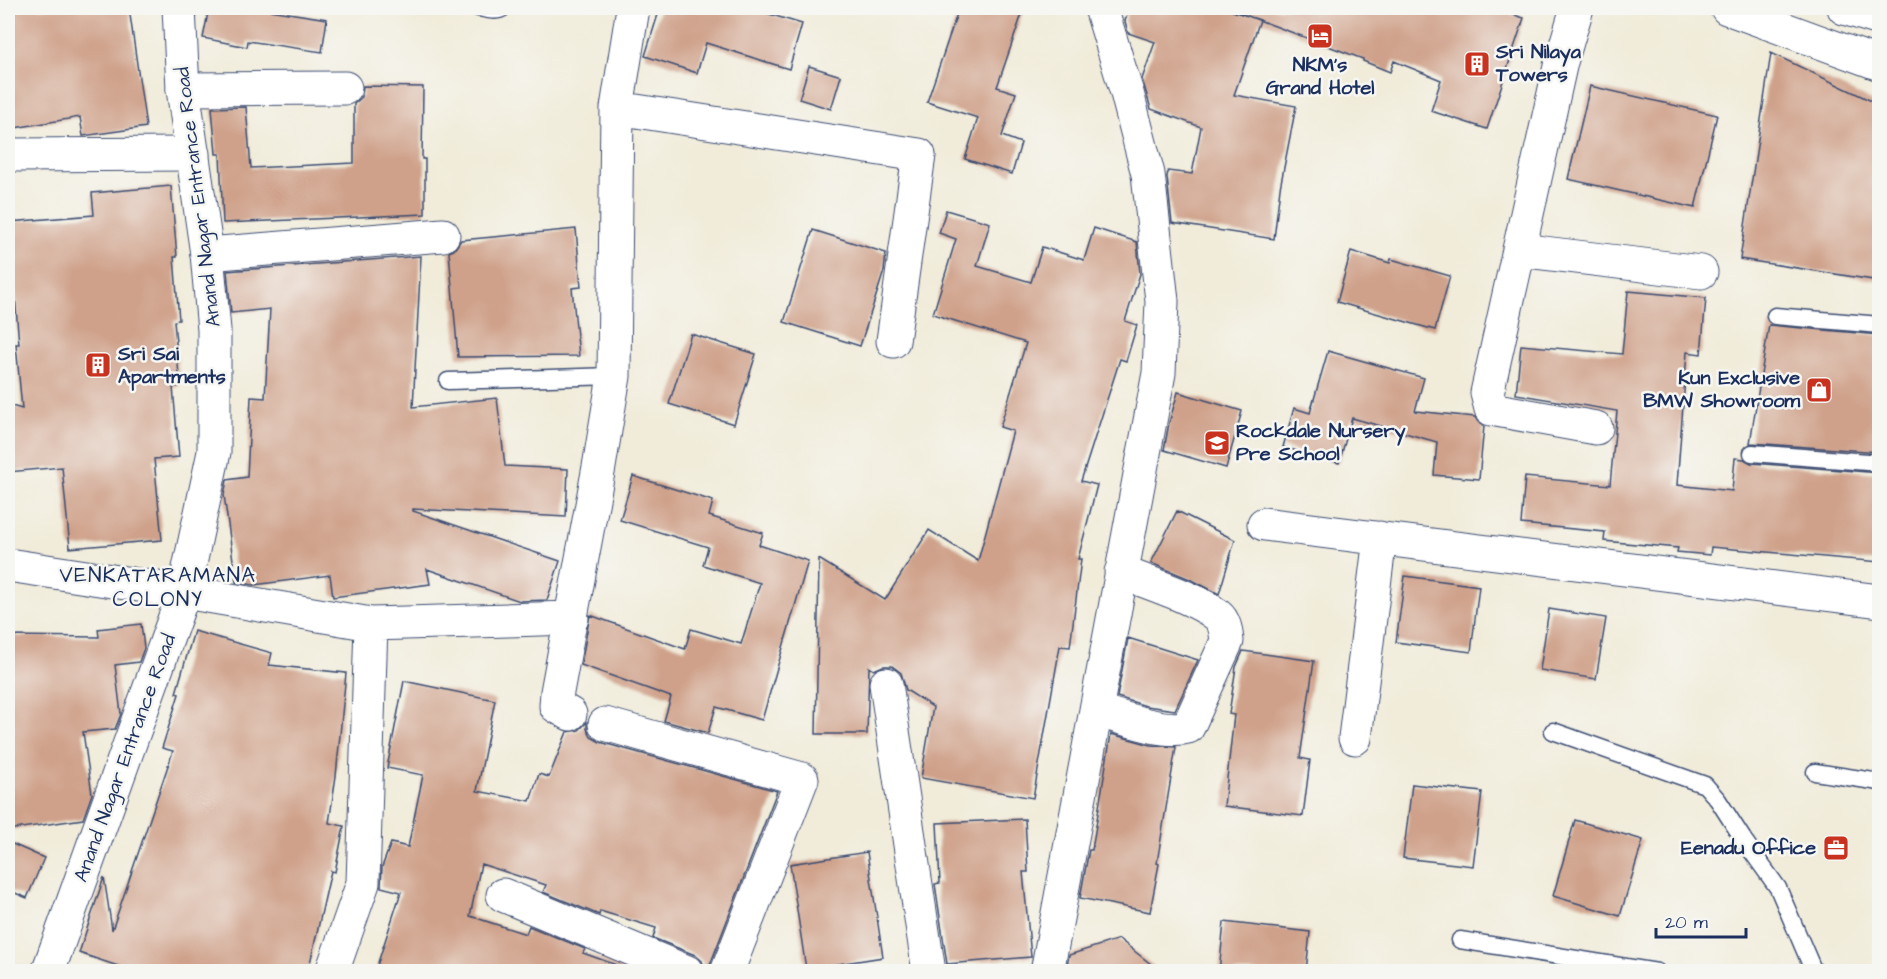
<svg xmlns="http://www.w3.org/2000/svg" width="1887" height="979" font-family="'Architects Daughter',sans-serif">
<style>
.building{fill:#cfa18a}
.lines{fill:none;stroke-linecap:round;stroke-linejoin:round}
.lane-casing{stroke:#3b4b71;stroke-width:19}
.street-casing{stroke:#3b4b71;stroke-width:35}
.secondary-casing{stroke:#3b4b71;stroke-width:35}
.lane{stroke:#fff;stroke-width:16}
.street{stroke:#fff;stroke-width:33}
.secondary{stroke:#fff;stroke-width:33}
.labels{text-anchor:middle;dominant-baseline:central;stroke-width:5;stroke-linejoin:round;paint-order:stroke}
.poi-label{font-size:20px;font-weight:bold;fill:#1b2f5e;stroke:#f6f6f2;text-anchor:start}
.street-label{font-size:20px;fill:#1b2f5e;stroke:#f6f6f2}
.neighbourhood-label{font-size:21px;letter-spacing:1.5px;fill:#1b2f5e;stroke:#f6f6f2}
</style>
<rect width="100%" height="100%" fill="#f6f6f2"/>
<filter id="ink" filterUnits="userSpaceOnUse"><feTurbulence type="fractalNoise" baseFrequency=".0167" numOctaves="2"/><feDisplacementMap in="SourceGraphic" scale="12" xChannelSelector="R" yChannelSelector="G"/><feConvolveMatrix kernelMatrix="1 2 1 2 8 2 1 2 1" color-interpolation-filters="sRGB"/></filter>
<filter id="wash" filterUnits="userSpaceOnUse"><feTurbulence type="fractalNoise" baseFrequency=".008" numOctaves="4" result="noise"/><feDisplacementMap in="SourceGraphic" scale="24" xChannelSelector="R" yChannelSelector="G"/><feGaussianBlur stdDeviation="1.35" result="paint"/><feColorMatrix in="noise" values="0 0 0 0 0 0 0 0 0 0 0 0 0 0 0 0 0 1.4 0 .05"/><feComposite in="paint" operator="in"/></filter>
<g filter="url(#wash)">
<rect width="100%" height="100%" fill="#f1ecda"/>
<g id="blocks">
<path class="building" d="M8,8h121l17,119 -63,9 -3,-19 -72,12z
M209,8h47l71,11 -5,33 -74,-11 -1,6 -44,-9z
M660,8h89l53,16 -13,45 -83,-26 -9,30 -52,-17z
M959,8h65l-27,79 19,6 -14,43 19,7 -9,31 -47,-15 13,-41 -51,-16z
M1129,8h94l37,12 -26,75 62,11 -16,82 -6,51 -102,-16 -5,-46 1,-6 24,3 9,-47 -50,-18 -9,-30 13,-37 -27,-9 -3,-12z
M1233,8h259l32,10 -37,111 -56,-18 10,-31 -47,-19 -4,11 -27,-11v-2l-131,-49z
M1771,53l109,52v176l-140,-22z
M809,66l32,10 -10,33 -32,-10z
M363,86l60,1 -1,72h3v55l-202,9 -3,-69h-4l-4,-46 34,-1 5,61 103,-5v-59l8,-7z
M1590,86l127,29 -22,93 -127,-29z
M171,186l6,71h-3l5,63 -5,1 6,65 -7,1 6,70 -25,2 8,81 -92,8 -8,-81 -54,5v-67l14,4 -6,-65h3l-10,-122 85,-7 -2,-22z
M946,210l44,13 -13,43 54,16 11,-35 42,13 10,-32 43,14 3,32 -15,47 12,4 -11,36 -6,-2 -39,122 16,4 -19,74h3l-11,88 -10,-1 -27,152 -112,-20 12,-71 -27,-17 -5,-17 -9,-7h-9l-9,4 -5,-3 -2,67h-51l3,-175 66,41 44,-70 49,31 35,-130 -13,-4 26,-84 -93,-29 23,-75 -17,-6z
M576,229l5,58 -9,1 7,68 -121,1 -9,-105 5,-2 7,-10z
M813,230l73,23 -2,18 -24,75 -76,-24z
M1351,251l39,12 1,-4 59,17 -15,54 -98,-28z
M421,256l-8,151 84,-9 8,68 63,3 -2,48 -153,-8v2l147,50 -13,39 -27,1 -93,-32 3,15 -97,13 -3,-22 -76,10 -18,-3 -12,-87 3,-15 20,-3 4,-80 14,1 5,-89 -39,4 -4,-42z
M1628,291l78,7 -5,56 -14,-2 -10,133 55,6 3,-33 9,1 7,4 129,10v89l-169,-15 -1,8 -33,-3 1,-4 -74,-7 1,-9 -84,-8 4,-47 85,8 7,-74 -101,-17 5,-49 101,9z
M1769,325l111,10v117l-130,-9z
M691,334l65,20 -22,70 -65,-20z
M1328,351l96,27 -9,33 60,6 3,5 6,4 -5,53 -45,-4 3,-33 -85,-24 -13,45 -56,-16 11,-39 16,5z
M1178,392l64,19 -16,57 -62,-18 5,-27z
M633,476l80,25 -4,15 54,17 -4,12 49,16 -46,159 -46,-13 -8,26 -44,-12 7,-24 -90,-32 9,-50 95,34 6,-20 50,15 19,-61 -57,-18 5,-18 -88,-27z
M1177,511l58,29 -16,54 -27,-14 -41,-17z
M1405,576l74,10 -8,66 -75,-10z
M1549,609l57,9 -10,61 -56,-9z
M141,624l3,24 -5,14 -24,3 6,49 -6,15 -32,3 9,62 -9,25 -75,11v-194l91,1 -1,-8z
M194,631l78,22 -3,12 77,8 -10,103 -7,47 15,3 -9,46 -4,-1 -23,101h-188l1,-5 -42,-14 25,-76 8,53 61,-179 -11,-3 17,-54 -3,-1z
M1128,638l70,22 -23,50 -29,-4 -29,-9z
M1243,651l71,10 -14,97 10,2 -7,56 -79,-10 10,-91 -5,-1 7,-47z
M404,681l91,19 -18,91 53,10 9,-27 10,3 18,-45 12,-2 8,-8v7l4,8 9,5 177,49 -67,174 -1,7h-4l-3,-11 -7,-6 -42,-17 3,-10 -56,-17 -1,4 -56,-23 3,-7 -65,-21 -11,52 56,18 3,-8 56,23 -2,4 42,15v4h-250l26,-80 -20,-5 1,-20 9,-24 17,4 15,-72 -36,-7z
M1111,734l40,11 25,2 -19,116 2,1 -9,48 -70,-14 9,-48h3z
M1412,784l70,8 -9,74 -70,-8z
M1025,819l3,53h-5l8,85 -84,7 -12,-80 5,-1 -3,-60z
M1575,820l68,20 -23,76 -67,-20z
M8,842l36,16 -17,40 -19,-8z
M867,852l16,105 -77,12 -16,-105z
M1224,922l86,10 -4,40h-87z
M1119,939l42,33h-95l3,-17z"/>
</g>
</g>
<g filter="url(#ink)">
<use href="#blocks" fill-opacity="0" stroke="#3b4b71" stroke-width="1.5"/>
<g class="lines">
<defs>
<path id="lane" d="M478,8c8,1 19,5 25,0
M1775,316l105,9
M448,381l166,-5
M1752,453l128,10
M1553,731l152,54 13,15 27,42 33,46 36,84
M1815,772l65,10
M1460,940l197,32"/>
<path id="street" d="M1577,8l-16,54 -74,331 4,16 105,19
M183,89l162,-1
M617,108l302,47 -26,186
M8,155l185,-1
M1519,250l182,22
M207,254l236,-19
M1264,524l616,77
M8,565l176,27 187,32 201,-6
M886,684l43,288
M1096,710c24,7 68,24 92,17l39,-86c-1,-9 -2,-20 -10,-26 -21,-17 -69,-32 -96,-43
M570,714l-14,-8 1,-14 42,-225 15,-91 3,-268 16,-100
M605,724l197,55 -75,193
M1355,738l25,-200
M503,895l184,77
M332,972l31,-89 8,-259
M1047,972l112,-599 3,-72 -14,-127 -21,-81 -26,-85"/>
<path id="secondary" d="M1727,8l153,56
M1844,8l36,11
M48,972l136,-380 30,-140v-122l-7,-76 -24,-165 -4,-81"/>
</defs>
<use href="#lane" class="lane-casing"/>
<use href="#street" class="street-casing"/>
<use href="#secondary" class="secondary-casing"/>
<use href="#lane" class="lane"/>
<use href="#street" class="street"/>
<use href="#secondary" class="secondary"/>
</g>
</g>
<defs>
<symbol id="hotel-square" viewBox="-11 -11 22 22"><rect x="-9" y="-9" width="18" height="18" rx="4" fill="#c8321e" stroke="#f6f6f2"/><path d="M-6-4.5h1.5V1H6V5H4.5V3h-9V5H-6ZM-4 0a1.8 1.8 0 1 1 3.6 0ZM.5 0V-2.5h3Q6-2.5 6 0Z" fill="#fff"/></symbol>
<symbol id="building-square" viewBox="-11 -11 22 22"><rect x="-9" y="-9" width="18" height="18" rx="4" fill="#c8321e" stroke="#f6f6f2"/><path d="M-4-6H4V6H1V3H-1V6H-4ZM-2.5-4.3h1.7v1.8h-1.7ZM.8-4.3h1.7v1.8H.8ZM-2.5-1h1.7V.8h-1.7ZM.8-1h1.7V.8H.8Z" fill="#fff"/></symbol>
<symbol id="shop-square" viewBox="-11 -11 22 22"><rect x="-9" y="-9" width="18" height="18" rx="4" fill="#c8321e" stroke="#f6f6f2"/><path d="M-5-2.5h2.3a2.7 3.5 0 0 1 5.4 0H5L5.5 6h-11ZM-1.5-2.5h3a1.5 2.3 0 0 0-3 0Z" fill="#fff"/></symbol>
<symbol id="university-square" viewBox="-11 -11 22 22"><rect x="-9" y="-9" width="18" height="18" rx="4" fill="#c8321e" stroke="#f6f6f2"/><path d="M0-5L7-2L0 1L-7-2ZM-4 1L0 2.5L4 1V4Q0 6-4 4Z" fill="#fff"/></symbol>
<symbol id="office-square" viewBox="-11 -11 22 22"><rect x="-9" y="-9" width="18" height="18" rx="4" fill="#c8321e" stroke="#f6f6f2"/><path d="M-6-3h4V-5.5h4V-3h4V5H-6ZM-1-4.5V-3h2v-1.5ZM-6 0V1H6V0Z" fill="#fff"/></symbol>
</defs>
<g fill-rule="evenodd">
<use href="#hotel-square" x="1305" y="21" width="30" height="30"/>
<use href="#building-square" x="1462" y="49" width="30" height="30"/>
<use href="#building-square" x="83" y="350" width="30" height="30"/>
<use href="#shop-square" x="1804" y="375" width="30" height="30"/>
<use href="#university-square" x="1202" y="428" width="30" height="30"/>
<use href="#office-square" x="1821" y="833" width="30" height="30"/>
</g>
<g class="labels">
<g class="poi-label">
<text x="1496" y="52">Sri Nilaya<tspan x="1496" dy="23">Towers</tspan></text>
<text x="1320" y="65" text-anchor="middle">NKM's<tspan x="1320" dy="23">Grand Hotel</tspan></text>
<text x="118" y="354">Sri Sai<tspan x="118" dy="23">Apartments</tspan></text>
<text x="1800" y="378" text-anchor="end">Kun Exclusive<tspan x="1800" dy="23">BMW Showroom</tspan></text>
<text x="1236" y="431">Rockdale Nursery<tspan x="1236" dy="23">Pre School</tspan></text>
<text x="1816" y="848" text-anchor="end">Eenadu Office</text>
</g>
<g class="street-label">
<text transform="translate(198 197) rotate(-97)">Anand Nagar Entrance Road</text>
<text transform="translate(125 758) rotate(-70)">Anand Nagar Entrance Road</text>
</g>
<g class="neighbourhood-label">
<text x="158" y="575">VENKATARAMANA<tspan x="158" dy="24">COLONY</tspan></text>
</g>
</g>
<rect width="1887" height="979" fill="none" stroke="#f6f6f2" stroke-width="30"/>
<path d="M1656 928v9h90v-9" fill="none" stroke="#1b2f5e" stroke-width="3"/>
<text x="1665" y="928" font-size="18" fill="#1b2f5e" stroke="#f6f6f2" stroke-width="4.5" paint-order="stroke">20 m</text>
</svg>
